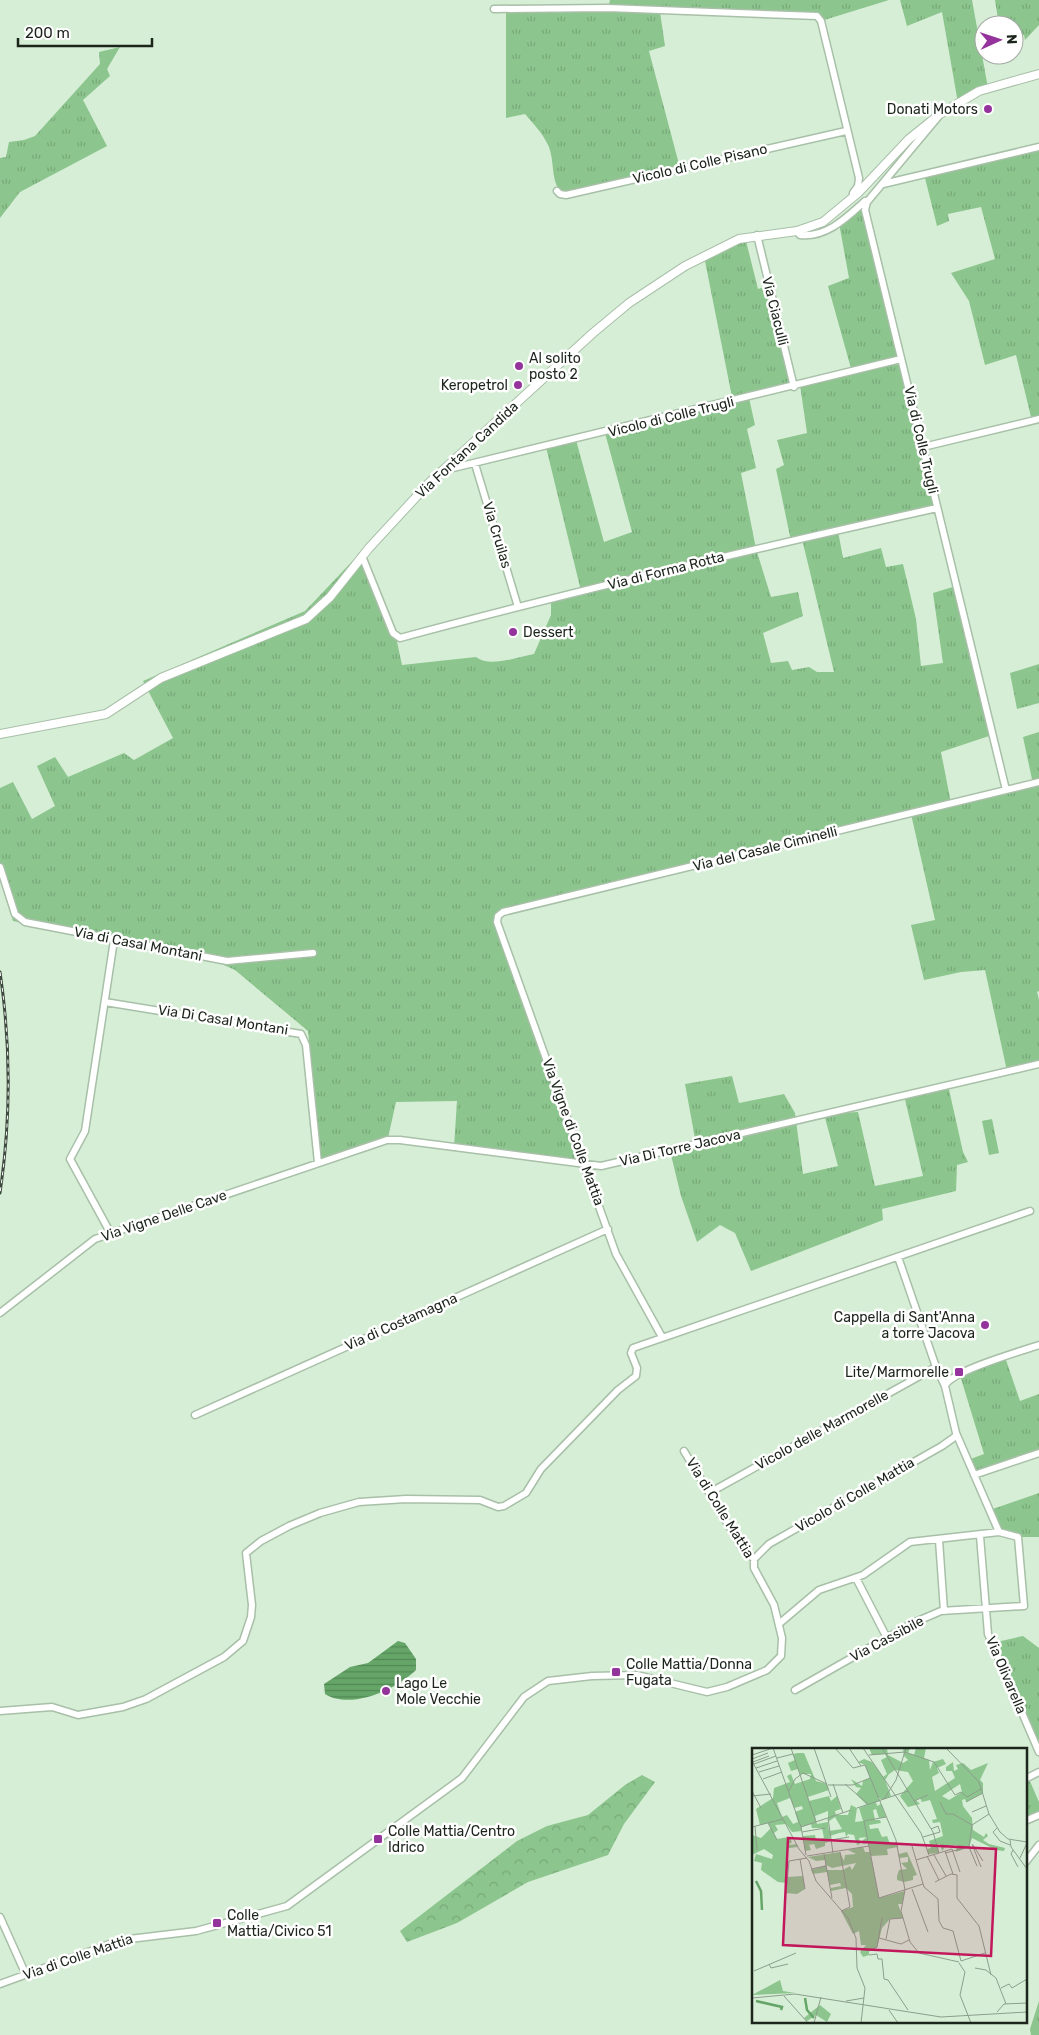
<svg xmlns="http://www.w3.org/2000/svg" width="1039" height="2035" font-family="Rubik,sans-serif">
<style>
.grass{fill:url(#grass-tufts)}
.forest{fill:url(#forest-crowns)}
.water{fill:url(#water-rules)}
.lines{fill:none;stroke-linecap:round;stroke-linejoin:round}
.minor-casing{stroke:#a8bfa8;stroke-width:9}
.major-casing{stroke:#a8bfa8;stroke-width:10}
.minor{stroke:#fff;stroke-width:6}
.major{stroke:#fff;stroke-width:8}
.rail-casing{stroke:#3e4a3e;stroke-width:3}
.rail{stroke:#fff;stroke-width:1;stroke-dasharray:4;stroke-linecap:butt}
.poi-dot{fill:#94339b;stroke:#fff;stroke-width:2}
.labels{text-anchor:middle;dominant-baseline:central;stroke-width:5;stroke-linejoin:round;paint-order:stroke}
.poi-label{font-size:14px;fill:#1c251c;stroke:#fff;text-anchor:start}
.street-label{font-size:14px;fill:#1c251c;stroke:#fff}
.inset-river{fill:none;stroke:#65a668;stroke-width:2.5}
.inset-road{fill:none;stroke:#8c9e8c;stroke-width:1}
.view{fill:#c2185b;fill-opacity:0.15;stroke:#c2185b;stroke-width:2.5}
.inset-edge{fill:none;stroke:#1c251c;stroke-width:2.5}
</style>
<defs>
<pattern id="grass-tufts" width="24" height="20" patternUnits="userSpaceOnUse" patternTransform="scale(1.25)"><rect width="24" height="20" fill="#8cc58d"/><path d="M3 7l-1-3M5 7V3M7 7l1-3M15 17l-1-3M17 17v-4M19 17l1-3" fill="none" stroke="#78a979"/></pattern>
<pattern id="forest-crowns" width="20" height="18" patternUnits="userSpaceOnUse" patternTransform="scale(1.25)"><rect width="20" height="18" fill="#8cc58d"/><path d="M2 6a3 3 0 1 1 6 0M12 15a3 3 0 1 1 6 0" fill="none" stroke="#78a979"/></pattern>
<pattern id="water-rules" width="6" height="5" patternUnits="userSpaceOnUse" patternTransform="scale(1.25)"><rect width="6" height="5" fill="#65a668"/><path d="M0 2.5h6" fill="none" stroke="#528755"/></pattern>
</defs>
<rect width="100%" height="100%" fill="#d6eed6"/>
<path class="grass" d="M610,0h279l-68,21 -1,-3 -212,-10z
M900,0h72l16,88 -30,15 -16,-91 -35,14z
M995,0h44v25l-14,15 -1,-5 -10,3v-13h-15z
M570,10l90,2 5,34 -16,5 31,117 -117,27c-14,-14 -7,-36 -16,-52 -5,-10 -14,-20 -22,-29l-19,4v-107z
M120,47l-13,22 3,7 -27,24 24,46 -87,46 -20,26v-60l6,-1 3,-15 15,-2 11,-4 65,-72 -1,-12z
M1039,147v272l-7,2 -16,-66 -31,10 -16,-64 -18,-28 44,-14 -14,-52 -33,7 1,7 -12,5 -13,-52z
M865,207l72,301 -99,23 5,27 38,-10 5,19 17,-3 13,55 5,47 22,-3 -10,-70 23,-7 36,149 -51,17 10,51 82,-19 -10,-47 16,-5v259l-2,1 2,8v64l-32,7 -22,-101 -24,2 -37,8 -13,-55 24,-5 -24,-106 -408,98 -6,11 88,243 -131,-19 3,-46 -61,1 -8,36 -67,23 -13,-130 -73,-61 -18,-8 -204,-41 -13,-41v-92l13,-6 19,37 23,-13 -18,-40 18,-9 13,20 56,-24 10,7 39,-22 -30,-57 162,-70 56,-59 35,85 6,28 74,-8c14,11 41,0 58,-3l17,-39v-16l30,-8 -35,-144 30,-7 28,102 28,-10 -27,-99 128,-31 -29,-146 41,-19 13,52 11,-3 25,101 -45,11 6,27 -8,4 9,39 -15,5 15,76 15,48 27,-5 5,24 -40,17 8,30 17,-2 4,9 17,-3 8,5h17l-32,-133 -11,2 -15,-72 8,-4 -7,-25 30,-7 -7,-48 52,-13 -24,-86 21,-8 -10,-55z
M1039,664v39l-22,6 -7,-36z
M732,1076l7,27 45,-9 11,19 8,61 35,-8 -14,-52 34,-2 17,74 48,-10 -19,-81 44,-10 15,67 5,10 -11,3 -1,26 -74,18 1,11 -132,51 -16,-38 -15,-8 -23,17 -16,-46 -10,-41 25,-11 -11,-60z
M992,1119l7,34 -10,2 -7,-34z
M1005,1357l15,44 19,-7v59l-65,22 -6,-15 16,-6 -25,-82z
M1039,1493v44h-21l-19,-5 -9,-22z
M1023,1636l16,12v104l-47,-109z
M1029,1779l10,23v10l-13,6 -1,-37z
M1039,2001v34h-8l-1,-6z"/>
<path class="forest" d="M642,1775l13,7 -31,42 -16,31 -80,27 -71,41 -50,19 -7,-11 117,-90 30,-15 41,-11 37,-30z"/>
<path class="water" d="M398,1641l7,2 11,16v11c-20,20 -65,40 -91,24l-1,-10 26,-17 18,-4z"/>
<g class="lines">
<defs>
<path id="minor" d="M494,9l114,-1 209,8 4,5 38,157 -1,8 -5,7
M938,117l-71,85 -2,8 141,580
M883,184l156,-37
M557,191l3,3 6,1 280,-64
M797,231l3,4c27,3 47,-18 65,-34
M757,235l37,152
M923,447l116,-28
M475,464l43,143
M441,471l460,-112
M362,556l31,77 7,5c178,-48 357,-90 537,-130
M0,867l15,47 10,8 202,39 86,-8
M105,1002l196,32 5,11 12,118
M111,1234l-41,-75 15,-28 29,-191
M898,1257l38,110 9,19 11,47 43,99
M0,1313l95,-74 292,-99h13l201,26 438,-102
M662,1337l-46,-83 -119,-332 1,-6 5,-4 536,-130
M945,1386c5,-15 77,-35 94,-41
M195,1415l413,-186
M974,1475l65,-22
M709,1493l227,-126
M980,1536l8,98 51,118
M939,1540l5,71
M754,1559l15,-15 173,-98 14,-10v-3
M856,1578l31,60
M780,1623l39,-33 44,-15 47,-33 89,-10 19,5 6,69 -83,5 -28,12 -118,67
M0,1711l52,-4 26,8 45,-8 23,-8 78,-42 19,-16 8,-24 1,-12 -6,-52 15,-12 28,-15 31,-13 39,-11 47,-3 74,1 18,7 6,-1 22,-13 15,-24 77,-79 18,-14 1,-8 -6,-15 2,-5 397,-137
M1025,1779l14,-7
M1025,1821l14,-6
M1025,1863l14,-18
M0,1917l26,58
M0,1984l121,-44 75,-9 91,-25 175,-128 62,-81 24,-16 44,-5 45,-1 70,17 20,-5 40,-17 14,-14 1,-18 -8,-33 -20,-37v-9l-13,-13 -57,-95"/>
<path id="major" d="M0,734l106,-20 55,-36 145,-59 24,-22 39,-49 60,-65 164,-150 36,-30 56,-37 54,-27 58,-8 26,-9 35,-29 51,-54 31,-25 39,-23 60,-17"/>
</defs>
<use href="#minor" class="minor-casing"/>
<use href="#major" class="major-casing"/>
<use href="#minor" class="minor"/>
<use href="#major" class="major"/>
<defs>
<path id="rail" d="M0,972c11,74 11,147 0,221"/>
</defs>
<use href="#rail" class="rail-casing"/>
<use href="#rail" class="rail"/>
</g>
<g class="poi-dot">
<circle cx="988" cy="109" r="5"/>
<circle cx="519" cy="366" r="5"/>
<circle cx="518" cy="385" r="5"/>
<circle cx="513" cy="632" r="5"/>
<circle cx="985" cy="1325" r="5"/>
<rect x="954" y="1367" width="10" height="10" rx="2.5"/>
<rect x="611" y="1667" width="10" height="10" rx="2.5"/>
<circle cx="386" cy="1691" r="5"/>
<rect x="373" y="1834" width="10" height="10" rx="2.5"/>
<rect x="212" y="1918" width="10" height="10" rx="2.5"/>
</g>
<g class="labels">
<g class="poi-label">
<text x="978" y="109" text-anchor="end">Donati Motors</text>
<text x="529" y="358">Al solito<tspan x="529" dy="16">posto 2</tspan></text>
<text x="508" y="385" text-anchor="end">Keropetrol</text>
<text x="523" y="632">Dessert</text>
<text x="975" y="1317" text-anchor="end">Cappella di Sant'Anna<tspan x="975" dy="16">a torre Jacova</tspan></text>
<text x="949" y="1372" text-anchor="end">Lite/Marmorelle</text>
<text x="626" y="1664">Colle Mattia/Donna<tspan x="626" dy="16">Fugata</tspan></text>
<text x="396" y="1683">Lago Le<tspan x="396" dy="16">Mole Vecchie</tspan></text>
<text x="388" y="1831">Colle Mattia/Centro<tspan x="388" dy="16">Idrico</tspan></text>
<text x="227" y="1915">Colle<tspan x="227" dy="16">Mattia/Civico 51</tspan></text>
</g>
<g class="street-label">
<text transform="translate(700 164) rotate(-13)">Vicolo di Colle Pisano</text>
<text transform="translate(775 311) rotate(76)">Via Ciaculli</text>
<text transform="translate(671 417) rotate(-14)">Vicolo di Colle Trugli</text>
<text transform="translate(921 440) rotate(77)">Via di Colle Trugli</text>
<text transform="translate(467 450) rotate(-43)">Via Fontana Candida</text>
<text transform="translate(497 535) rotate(73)">Via Cruilas</text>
<text transform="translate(666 571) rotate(-14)">Via di Forma Rotta</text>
<text transform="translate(765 849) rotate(-14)">Via del Casale Ciminelli</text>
<text transform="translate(138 944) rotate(11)">Via di Casal Montani</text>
<text transform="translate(223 1020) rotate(9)">Via Di Casal Montani</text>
<text transform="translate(573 1132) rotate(70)">Via Vigne di Colle Mattia</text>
<text transform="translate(680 1148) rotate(-13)">Via Di Torre Jacova</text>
<text transform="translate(164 1216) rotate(-19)">Via Vigne Delle Cave</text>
<text transform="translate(401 1322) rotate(-24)">Via di Costamagna</text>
<text transform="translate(822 1430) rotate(-29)">Vicolo delle Marmorelle</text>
<text transform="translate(855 1495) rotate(-30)">Vicolo di Colle Mattia</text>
<text transform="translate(720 1508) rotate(58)">Via di Colle Mattia</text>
<text transform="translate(887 1639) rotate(-28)">Via Cassibile</text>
<text transform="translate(1006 1675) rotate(67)">Via Olivarella</text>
<text transform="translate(78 1957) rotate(-19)">Via di Colle Mattia</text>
</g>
</g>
<g transform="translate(752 1748)">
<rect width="275" height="275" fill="#d6eed6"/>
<path d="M117,0h18l1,7 15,8 5,-3 -4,-4 -1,-8h7l-2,5 6,2 2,-7h10l-2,10 5,2 1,10 3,-8 10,-3 3,5 -9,4 2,5 -7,4 3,14 20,-13 -3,-7h-6v-4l7,-5 1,9 4,-2 -2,-4 7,-2 8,7 17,-7 -8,17 3,3v10l-17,9 -1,-3 -3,1 1,6 9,12 1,12 11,7 2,-4 2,3 -5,4 6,4 16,4 -1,3 -8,-1 -24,-12 -3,9 -13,5 1,-7 -11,1 -4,5 -2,-7 -3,1 2,8 -11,1 -1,-5 4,-1 -2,-7 14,-5 -3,-14 -7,1 -1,-3 5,-1 -7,-19 -8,2 -2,-4 -4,2 4,4 -12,3 -8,-11 13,-15 -5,-9 -13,-2 -6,4 -4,6 6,16 -9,4 -4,-3 2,4 -4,1 1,4 4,-2 5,13 -7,1 -3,-9 -3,1 2,10h5l1,3 -12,2 1,4 8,-1 4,9 5,-1 3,8 7,-2 1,5 -11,2 1,6 -17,1 8,42 26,-7 -3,13h-4l5,14 -13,1 -8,9 -5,20 -8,2v5l-6,2 -3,-5 6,-7h-5l-2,-14 -6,3 -12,-23 12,-4 -1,-13 -6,-6 -15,3v-3l10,-2 -1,-3 -10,2 -3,-13 -14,2 -2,-4 15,-5 1,5h16l7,-4 2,4 4,-7 -24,5 -6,-3 -1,-5 -9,1 -8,-4 32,-5 4,9 1,-6 11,-1 -8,-4 15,-3 2,5h5l-2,-9 -5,1v-4l4,-3 -8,1 1,6 -3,1 -3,-10 -6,-1 -2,3 -1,-5 -6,1 -9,3 1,5 -6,2v3l-9,3 -2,-5 -5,1 2,5 -6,1 -2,-15 12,-1 1,5 8,-2 -2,-10h-10l-1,-4 -10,3 1,4 -10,1 -6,-8 -11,1 3,5 -4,3 3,6 12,-2 3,5 -4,3 9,-1 1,3 -9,1 -2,5v24l16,-1 2,13 -8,5 -11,-1 1,-10 -9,-1 -17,-12 1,-7 -8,-2 2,-7 16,5 1,-4 -9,-6 -12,6v-20l9,3 10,-10 -3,-5 -8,2 -4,-16 17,-11 1,-10 16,-6 -3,-6 4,-2 4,10 15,-5 1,-5h-11l-2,-5 -7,2 -3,-8 7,-3 -2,-6 5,-1h6l12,28 11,3 2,6 -21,7 1,4 20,-5 2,5 6,-5 4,13 -6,2 1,4h12l3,-10 6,3 -2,14 8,-1 -4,-13 8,-3 -11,-11 5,-6 -5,-1 -5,-8 11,7 1,-5 7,-3 -5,-13 -7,-3 6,-3 8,3 11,15 4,-3 -6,-14 6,-3 -2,-3 -13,1zM208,36l2,8 -13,8 -7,-4zM38,50l4,10 8,-2 1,3 -8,3 3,10 -5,2 -6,-9 -5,2 -5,-14zM76,63v11l-11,2 -2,-8zM83,69l7,12 -13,2 -1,-9zM155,104l10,23 -4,1v4l-9,2 -7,-2v-4l2,-6 8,-1 -6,-6 7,-1v-5l-9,1v-4zM28,232l3,11 12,2 -43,2z" fill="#8cc58d" fill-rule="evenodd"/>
<path d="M68,257l11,9 -4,8 -11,-7 -9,6 -3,-3z" fill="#8cc58d"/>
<path class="inset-river" d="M4,133l5,10 1,19M53,250l2,12 7,8M4,253l26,6 -1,3"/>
<path class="inset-road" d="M21,0l28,79 5,28M39,0l25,74M62,0l17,49M83,0l18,20 12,-3 31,75 9,50 -4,21 9,31 9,11 40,9M97,0l12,18M111,0l58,85 8,22M130,0l51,84 6,21M194,0l33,34 10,32 11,18 8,7 19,3M0,7l21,-7M117,7l36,-3 29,10 21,33 6,-3 6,5 14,-8M25,10l16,-4M0,11l16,-6M0,13l47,88 10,12 7,20 32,37 8,20 1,30 8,20 -4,35M1,14l16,-6M2,16l22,-8M4,20l21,-7M7,24l20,-6M11,31l19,-7M81,36l10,29M93,36l23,20M76,37h25l17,-7M0,43l9,17M37,43l6,-12 8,-6 24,11M0,48l19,-2M132,51l12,-19 10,-32M162,53l14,-6M188,54l6,12h7l19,11M214,54l17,-9M105,60l51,-17M220,64l14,-6M134,69l-22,4 15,77 44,-14M76,70l5,35M16,75l9,17M220,77l17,-11M3,78l2,24M0,79l31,-8M49,79l50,-17M245,80l-4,4 7,9 10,4M50,84l23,-4M171,89l17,-5 -2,-6 -7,3M79,92l18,-3M258,92l1,7 16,22M220,96l9,23M221,97l10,16M160,98l12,41 14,12 1,22 4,7 10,3 8,30M217,99l8,19M261,102l-2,4 7,13M193,103l8,23M88,104l10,55 -9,4M193,105l24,-6 3,-22M72,106l8,44M182,107l12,21M55,108l62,-10M175,108l12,24M268,110l7,-15M48,111l5,30M164,112l36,-11 8,23M59,121l15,-3M183,134l16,-8 6,1v23l22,28 12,49M160,141l16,43M34,146l3,-33 18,-3M127,190l22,6 8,-4M134,191l4,-20 13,-1M0,200v47M117,203l8,-4 5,-29M117,207l8,-1 1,5h4l2,20 4,1 20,30M209,213l24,-8M207,215l6,9 -5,23 11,28M17,216l2,4 17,-4M223,220l11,2 10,8 10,26M2,223l42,-18M249,240l8,-4 3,4 15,-9M32,248l24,27M0,250l43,-4 146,23 86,-5M94,253l18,-3M137,262l9,13M245,264l7,-8 23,-1M62,275l7,-26"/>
<path class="view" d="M36,90l208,11 -5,107 -208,-11z"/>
<rect width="275" height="275" class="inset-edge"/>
</g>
<g transform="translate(999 40) rotate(87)"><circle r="24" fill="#ffffff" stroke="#a4a8a4"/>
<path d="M0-4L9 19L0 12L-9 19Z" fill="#94339b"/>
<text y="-8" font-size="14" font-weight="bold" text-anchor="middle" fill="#1c251c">N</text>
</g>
<path d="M18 38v8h134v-8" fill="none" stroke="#1c251c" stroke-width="2.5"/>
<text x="25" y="38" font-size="15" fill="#1c251c" stroke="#ffffff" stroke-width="4" paint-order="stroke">200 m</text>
</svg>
